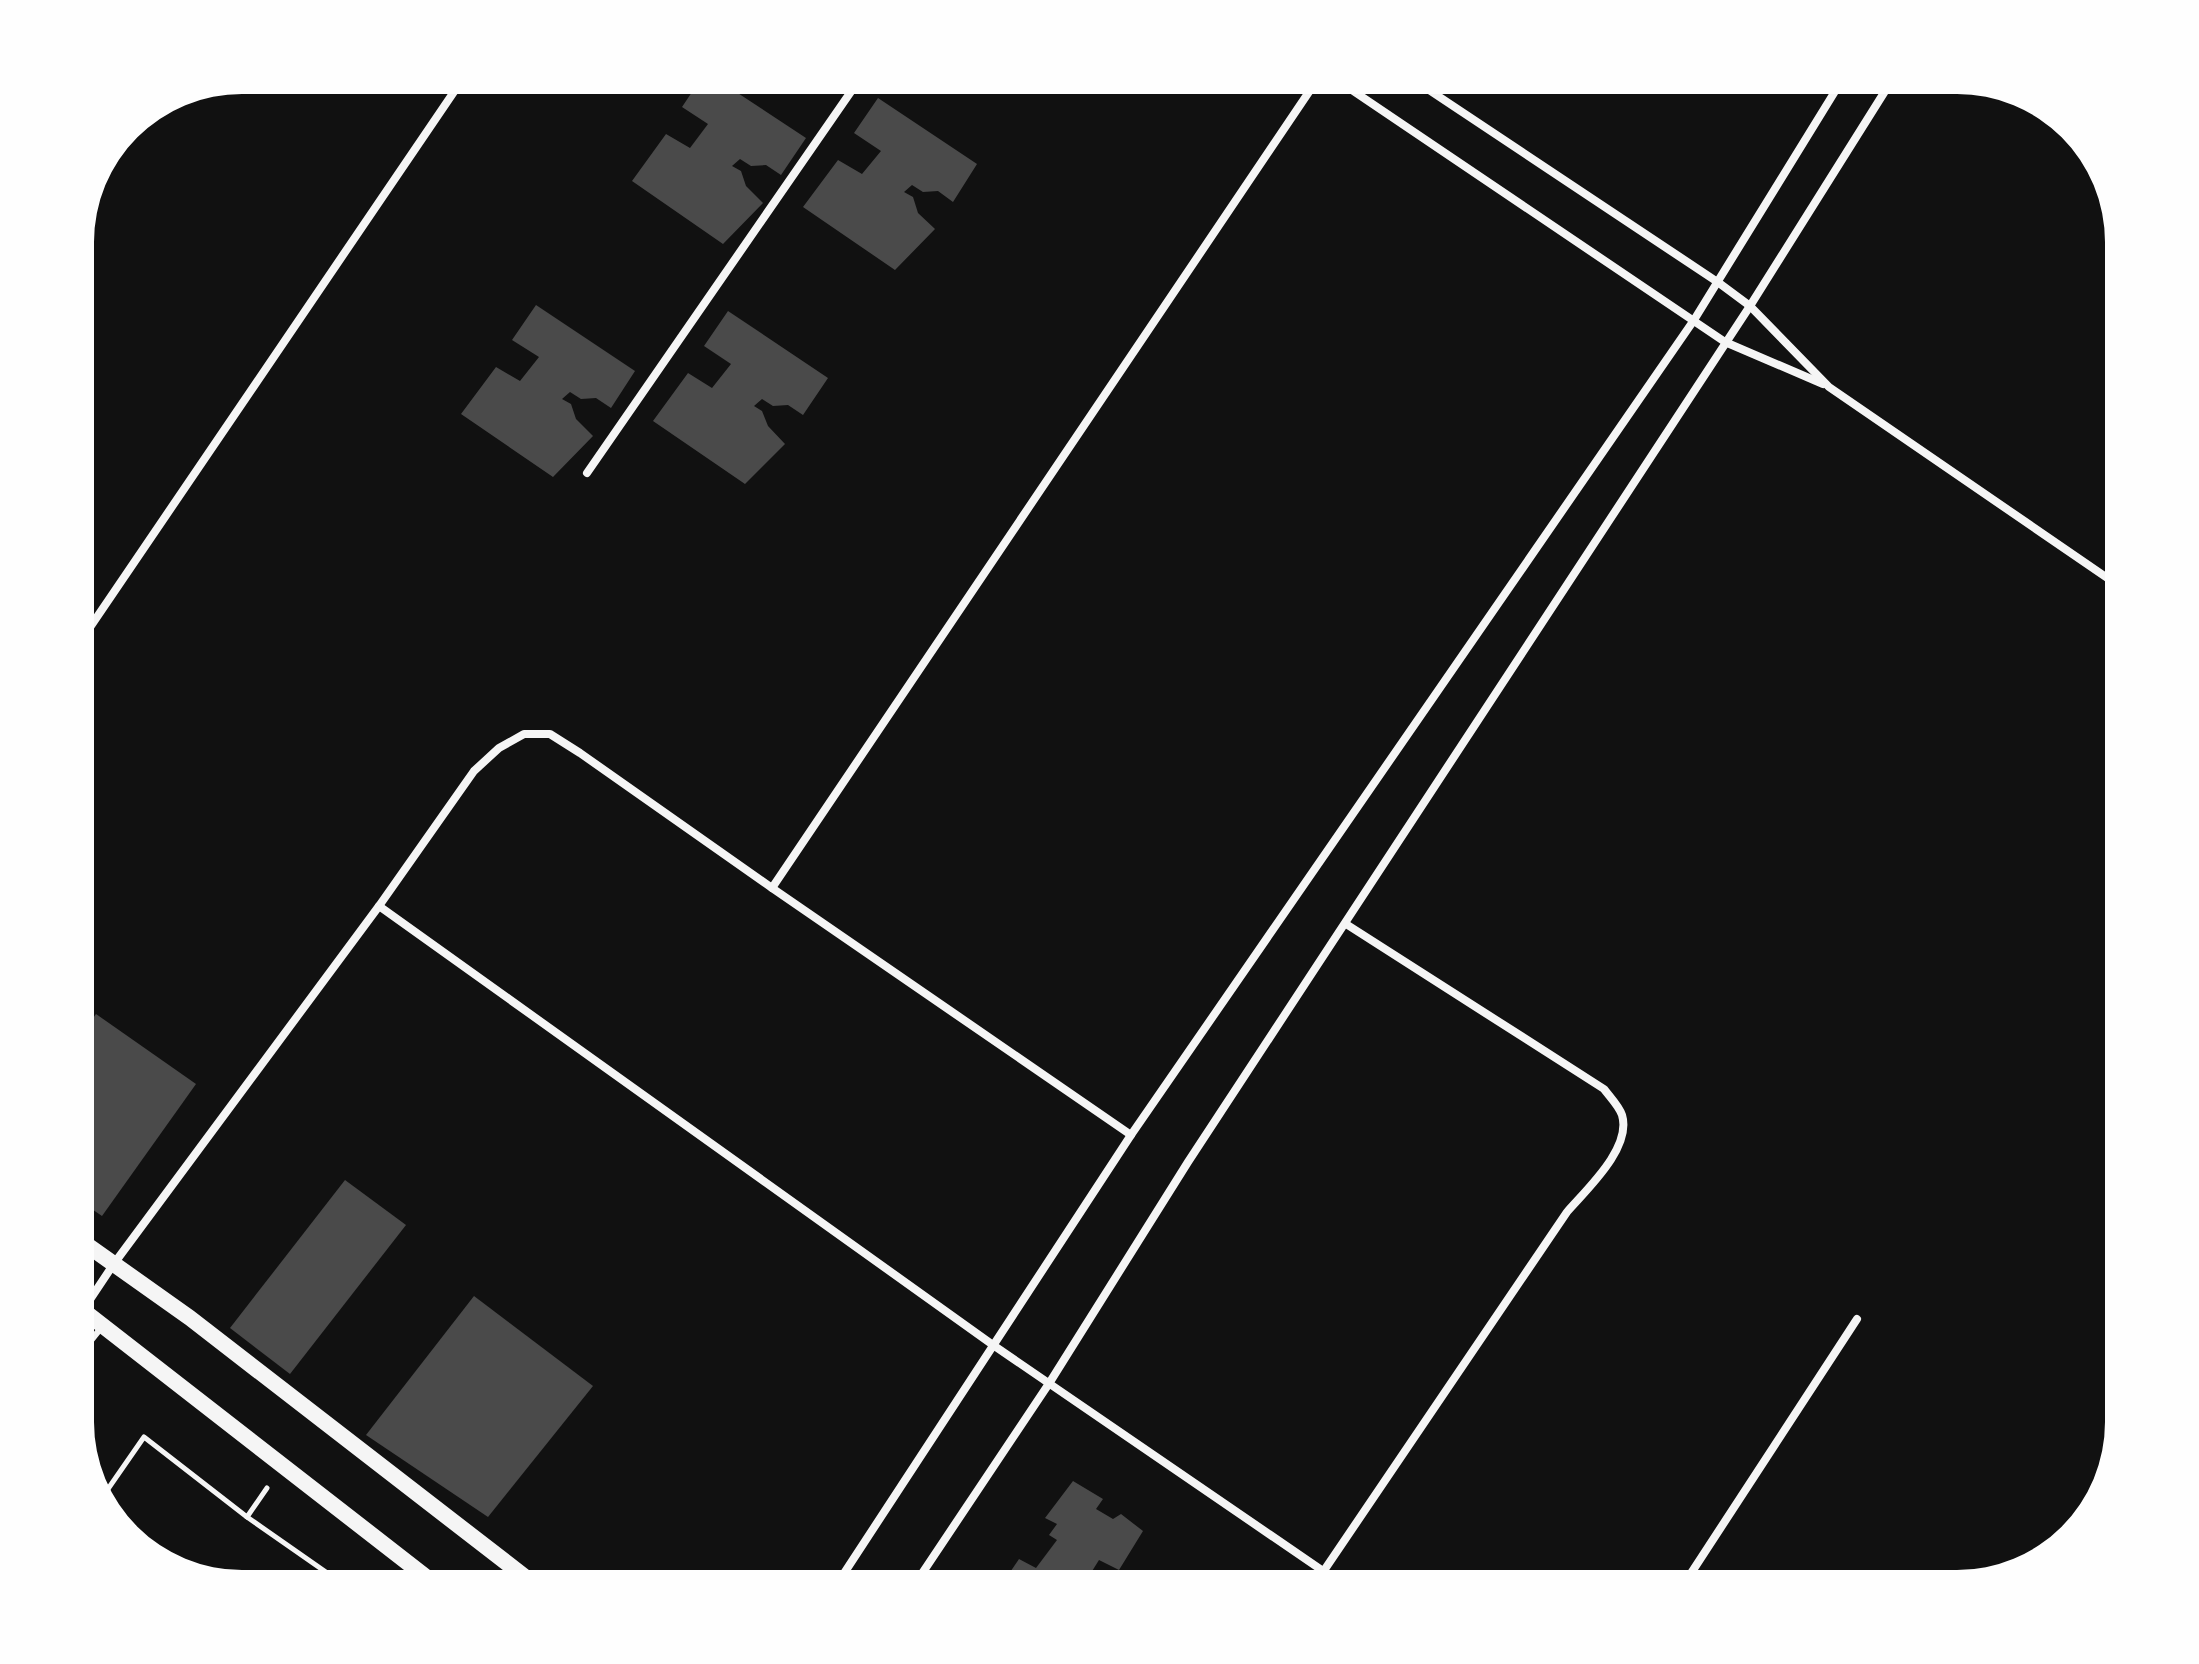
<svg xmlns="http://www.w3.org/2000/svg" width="2199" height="1664" viewBox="0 0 2199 1664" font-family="Literata,serif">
<rect width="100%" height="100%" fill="#111"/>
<g fill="#4a4a4a">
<path d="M700,80H718L806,138L781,175L766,165L751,166L740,159L732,166L741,171L746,186L763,203L723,244L632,181L666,134L690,148L708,124L682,107Z"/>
<path d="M878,98L977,164L953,202L938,191L923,192L912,185L904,192L913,197L918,213L935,229L895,270L803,207L838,160L862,174L881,151L854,133Z"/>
<path d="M536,305L635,371L611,408L596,398L581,399L570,392L562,399L571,404L576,419L593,436L553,477L461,414L496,367L520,381L539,357L512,340Z"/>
<path d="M728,311L828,378L803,415L788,405L773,406L762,399L754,406L762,411L768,426L785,444L745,484L653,421L688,373L712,388L731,364L704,346Z"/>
<path d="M96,1014L196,1084L102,1216L80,1201V1036Z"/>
<path d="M345,1180L406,1225L290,1374L230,1328Z"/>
<path d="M474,1296L593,1386L488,1517L366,1435Z"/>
<path d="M1073,1481L1103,1499L1096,1509L1113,1519L1121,1514L1143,1531L1119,1570L1099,1560L1084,1584H1002L1019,1559L1036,1568L1057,1540L1049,1535L1057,1524L1045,1518Z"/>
</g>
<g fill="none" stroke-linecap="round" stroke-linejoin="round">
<g stroke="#f5f5f5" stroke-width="5">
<path d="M101,1499L144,1437L247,1517L343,1584"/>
<path d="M247,1517L267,1488"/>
</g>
<g stroke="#f5f5f5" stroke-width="6">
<path d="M80,1354L101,1328"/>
<path d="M1156,1583L1157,1584"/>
</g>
<g stroke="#f5f5f5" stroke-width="8">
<path d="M1337,80L1725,342L1823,384"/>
<path d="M1414,80L1719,283L1750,306L1829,387L2119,586"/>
<path d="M587,473L859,80"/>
<path d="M80,642L462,80"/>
<path d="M772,888L1317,80"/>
<path d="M379,906L993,1345L1342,1584"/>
<path d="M83,1310L113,1265L379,906L474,771L499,748L524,734H550L580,753L772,888L1131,1135"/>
<path d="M1323,1572L1567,1212C1587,1189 1632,1148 1622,1115C1619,1106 1610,1097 1604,1089L1346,924"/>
<path d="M837,1584L1131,1135L1694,320L1842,80"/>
<path d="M915,1584L1050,1382L1188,1162L1750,306L1892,80"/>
<path d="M1684,1584L1857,1319"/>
</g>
<g stroke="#f5f5f5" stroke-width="16">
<path d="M80,1240L190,1318L534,1584"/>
<path d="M80,1308L435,1584"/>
</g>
</g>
<path d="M0 0H2199V1664H0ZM242 94H1957A148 148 0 0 1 2105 242V1422A148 148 0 0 1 1957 1570H242A148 148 0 0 1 94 1422V242A148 148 0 0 1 242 94Z" fill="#fefefe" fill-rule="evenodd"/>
</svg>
